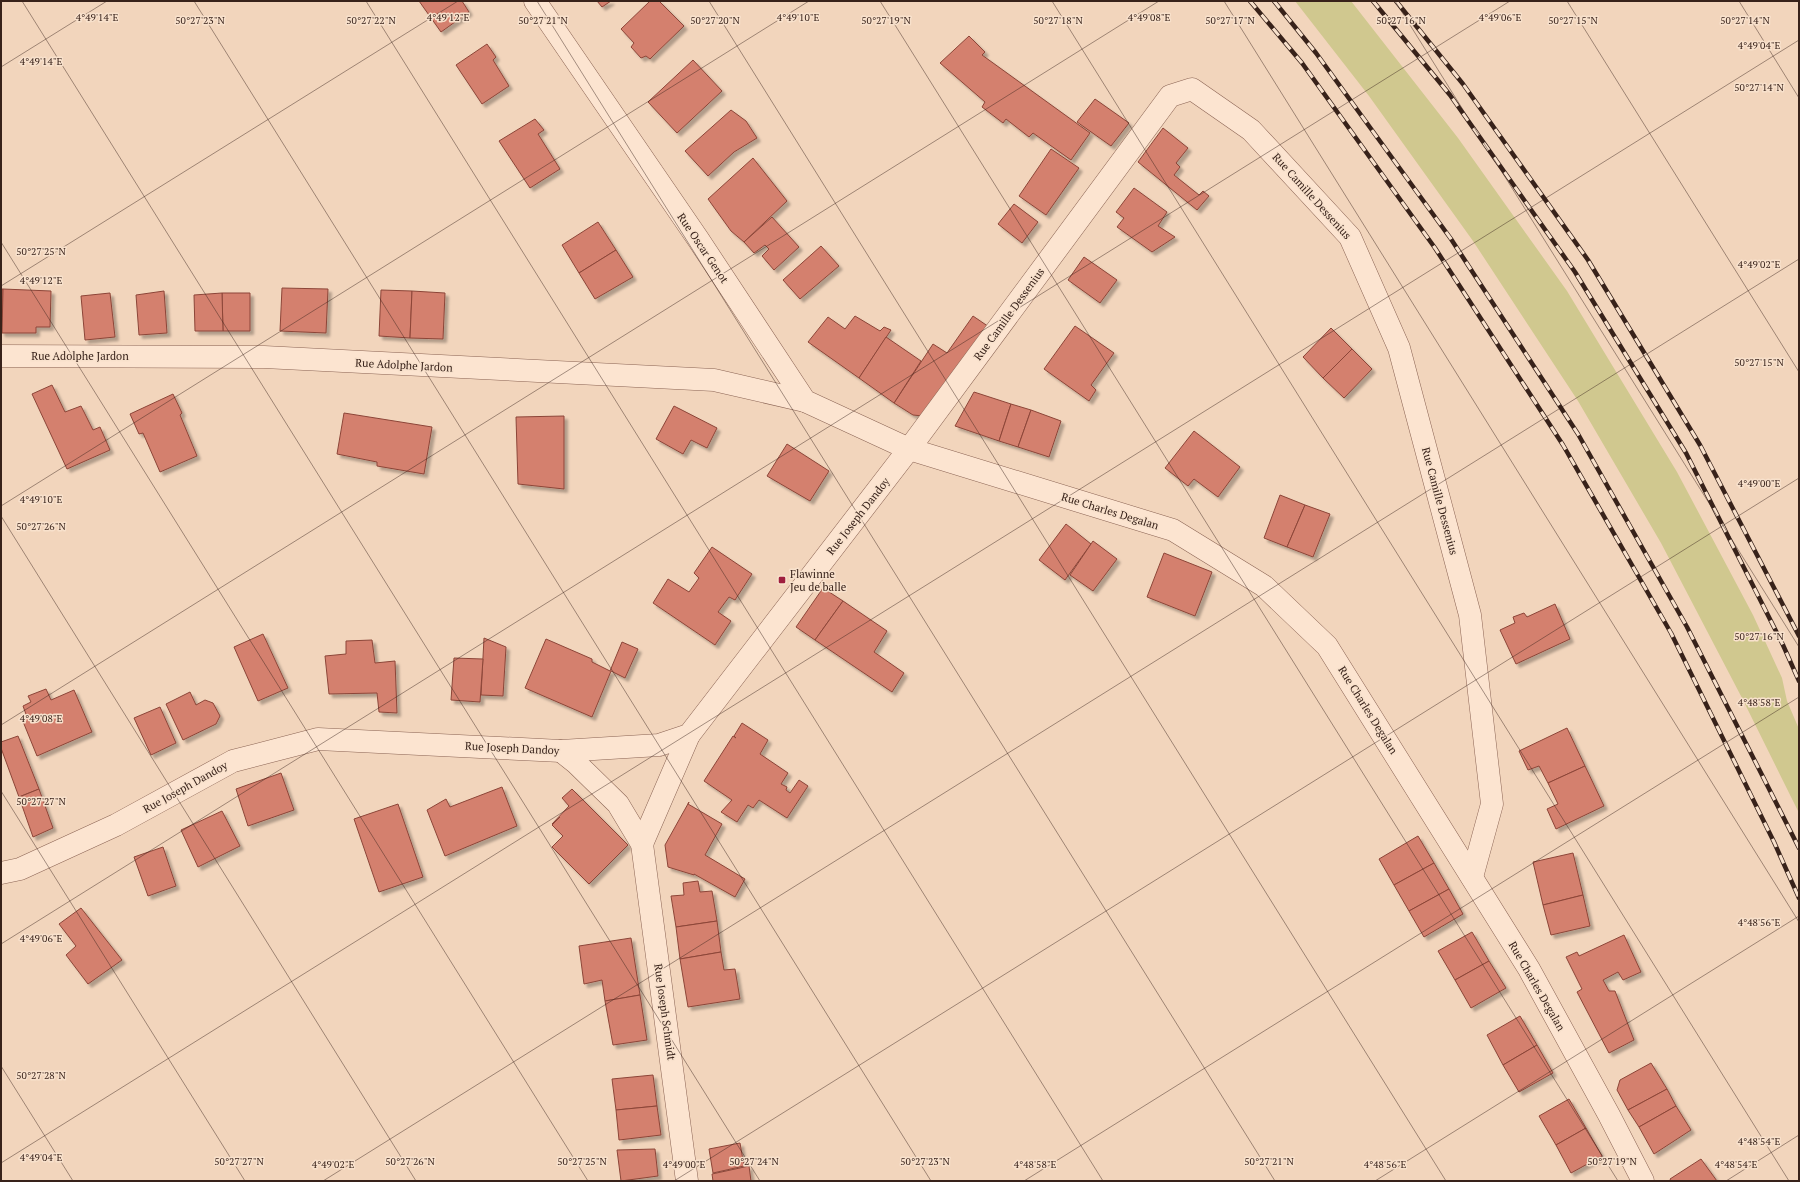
<svg xmlns="http://www.w3.org/2000/svg" width="1800" height="1182" viewBox="0 0 1800 1182" font-family="'PT Serif',serif">
<defs>
<filter id="shadow"><feDropShadow dx="3.5" dy="3.5" stdDeviation="1" flood-color="#0004"/></filter>
</defs>
<rect width="100%" height="100%" fill="#f2d5bc"/>
<path fill="#d0c88f" d="M1295,1H1351L1458,138L1567,291L1677,472L1753,615L1782,678L1787,701L1799,729V813L1742,698L1661,543L1578,401L1473,241L1369,96Z"/>
<g fill="#d4806e" stroke="#8c4538" filter="url(#shadow)">
<path d="M419,1H462L469,12L441,32Z"/>
<path d="M597,1H611L602,7Z"/>
<path d="M650,1H659L684,26L650,59L646,56L641,58L631,47L634,43L621,29Z"/>
<path d="M969,36L985,52L982,55L1090,133L1071,160L1033,133L1029,137L1006,119L1003,123L982,107L985,102L940,63Z"/>
<path d="M487,44L496,57L493,60L509,86L482,104L456,65Z"/>
<path d="M693,60L722,91L677,133L648,102Z"/>
<path d="M1095,99L1129,123L1111,146L1077,122Z"/>
<path d="M731,110L746,121L757,138L734,152L708,176L685,151Z"/>
<path d="M535,119L544,130L538,134L560,169L530,188L499,141Z"/>
<path d="M1163,128L1188,148L1176,163L1180,167L1174,175L1199,195L1203,191L1209,196L1197,210L1138,162Z"/>
<path d="M1051,149L1079,168L1046,215L1019,196Z"/>
<path d="M753,158L787,201L744,242L731,231L708,199Z"/>
<path d="M1134,188L1167,212L1158,226L1175,237L1152,252L1117,227L1124,218L1116,212Z"/>
<path d="M1014,204L1038,222L1022,243L998,224Z"/>
<path d="M772,217L799,247L774,270L762,256L769,249L765,245L754,253L744,242Z"/>
<path d="M598,222L616,250L579,273L562,245Z"/>
<path d="M821,246L839,266L800,299L783,280Z"/>
<path d="M616,250L633,277L595,299L579,273Z"/>
<path d="M1084,257L1117,280L1100,303L1068,280Z"/>
<path d="M282,288L328,289L326,333L280,331Z"/>
<path d="M1,289H3L2,333L1,332Z"/>
<path d="M3,289L51,291L50,327H36V333H2Z"/>
<path d="M381,290L412,291L410,338L379,336Z"/>
<path d="M164,291L167,333L139,335L136,295Z"/>
<path d="M412,291L445,293L443,339L410,338Z"/>
<path d="M110,293L115,337L85,340L81,296Z"/>
<path d="M222,293H250V331H223Z"/>
<path d="M222,293L223,331H195L194,295Z"/>
<path d="M855,316L880,331L884,327L891,330L859,378L808,342L828,317L845,329Z"/>
<path d="M973,316L992,329L923,416L913,415L894,403L933,344L947,353Z"/>
<path d="M1075,326L1114,353L1091,385L1096,390L1089,401L1044,369Z"/>
<path d="M1331,328L1352,349L1323,378L1303,357Z"/>
<path d="M886,337L921,361L894,403L859,378Z"/>
<path d="M1352,349L1372,369L1344,398L1323,378Z"/>
<path d="M52,385L65,412L81,406L93,430L100,427L110,450L67,469L32,394Z"/>
<path d="M974,392L1011,404L999,441L955,426Z"/>
<path d="M173,394L182,413L180,415L197,456L160,472L143,433L139,434L130,414Z"/>
<path d="M1011,404L1031,410L1018,447L999,441Z"/>
<path d="M674,406L717,428L707,448L691,440L683,454L656,439Z"/>
<path d="M1031,410L1061,421L1049,457L1018,447Z"/>
<path d="M344,413L432,427L424,474L377,466V462L337,454Z"/>
<path d="M564,416V489L518,484L516,417Z"/>
<path d="M1194,431L1240,467L1218,497L1194,479L1188,486L1165,468Z"/>
<path d="M787,444L829,471L810,501L767,476Z"/>
<path d="M1280,495L1305,505L1287,547L1264,538Z"/>
<path d="M1305,505L1330,514L1313,557L1287,547Z"/>
<path d="M1066,524L1091,544L1065,580L1039,560Z"/>
<path d="M1093,541L1117,559L1093,591L1070,575Z"/>
<path d="M712,547L752,574L735,600L729,597L718,612L731,621L715,645L653,603L668,579L689,592L699,578L694,573Z"/>
<path d="M1164,553L1212,572L1195,616L1147,597Z"/>
<path d="M823,588L843,601L815,640L796,627Z"/>
<path d="M843,601L887,631L874,652L904,673L892,692L815,640Z"/>
<path d="M1555,604L1570,639L1516,664L1500,630L1515,623L1513,617L1524,613L1527,617Z"/>
<path d="M263,634L288,688L258,701L234,647Z"/>
<path d="M484,638L506,647L503,696L481,695Z"/>
<path d="M546,639L592,659V662L610,671L622,642L638,649L625,678L611,671L592,717L525,688Z"/>
<path d="M372,640L375,663L395,661L397,713L379,712L377,693L329,694L325,656L346,654V641Z"/>
<path d="M454,658L483,659L480,702L451,700Z"/>
<path d="M46,689L51,700L74,690L92,732L37,756L22,719L27,717L23,706L31,702L28,696Z"/>
<path d="M190,692L196,705L205,700L213,703L220,716L216,724L183,740L166,704Z"/>
<path d="M160,707L176,743L151,755L134,718Z"/>
<path d="M742,723L768,740L760,754L788,773L781,784L787,787L786,790L790,793L799,780L808,786L787,818L759,800L753,808L748,805L737,822L721,812L732,800L704,781L733,736L736,738L734,736Z"/>
<path d="M1567,728L1585,766L1548,783L1539,766L1528,770L1519,751Z"/>
<path d="M18,736L39,789L19,797L1,748V742Z"/>
<path d="M1585,766L1604,806L1556,829L1547,809L1558,804L1548,783Z"/>
<path d="M281,773L294,810L248,826L236,789Z"/>
<path d="M502,787L517,826L445,856L427,810L446,799L450,807Z"/>
<path d="M39,789L53,828L33,837L19,797Z"/>
<path d="M572,789L628,845L589,884L552,847L563,836L552,825L560,817L552,824L569,806L562,798Z"/>
<path d="M689,802L688,804L722,824L705,855L745,879L735,897L694,874V875L668,867L665,845Z"/>
<path d="M398,804L423,877L379,892L354,819Z"/>
<path d="M222,811L240,846L198,867L181,830Z"/>
<path d="M1418,836L1434,863L1394,885L1379,859Z"/>
<path d="M163,847L176,886L148,896L134,857Z"/>
<path d="M1573,853L1583,895L1543,905L1533,862Z"/>
<path d="M1434,863L1449,889L1409,911L1394,885Z"/>
<path d="M698,881L700,892L712,891L717,921L676,927L671,896L684,895L683,883Z"/>
<path d="M1449,889L1463,914L1424,937L1409,911Z"/>
<path d="M1583,895L1590,926L1551,935L1543,905Z"/>
<path d="M81,908L122,960L88,984L66,955L76,946L59,924Z"/>
<path d="M717,921L721,952L680,959L676,927Z"/>
<path d="M1472,932L1489,961L1455,980L1438,951Z"/>
<path d="M1624,935L1641,972L1623,980L1618,972L1603,980L1609,991H1615L1634,1040L1609,1053L1577,992L1582,989L1566,957L1577,952L1579,956Z"/>
<path d="M631,938L640,995L605,1001L602,980L584,984L579,946Z"/>
<path d="M721,952L724,970L735,969L740,999L688,1007L680,959Z"/>
<path d="M1489,961L1506,988L1471,1008L1455,980Z"/>
<path d="M640,995L647,1040L613,1045L605,1001Z"/>
<path d="M1520,1016L1537,1045L1503,1065L1487,1035Z"/>
<path d="M1537,1045L1553,1073L1519,1092L1503,1065Z"/>
<path d="M1651,1063L1667,1089L1628,1110L1617,1090L1620,1080Z"/>
<path d="M653,1075L657,1106L616,1110L612,1079Z"/>
<path d="M1667,1089L1676,1106L1639,1127L1628,1110Z"/>
<path d="M1569,1099L1586,1128L1556,1145L1539,1116Z"/>
<path d="M657,1106L661,1135L619,1140L616,1110Z"/>
<path d="M1676,1106L1691,1130L1654,1154L1639,1127Z"/>
<path d="M1586,1128L1602,1156L1571,1173L1556,1145Z"/>
<path d="M740,1143L744,1166L713,1173L709,1149Z"/>
<path d="M655,1149L658,1176L621,1181L617,1150Z"/>
<path d="M1701,1159L1717,1181H1671L1670,1179Z"/>
<path d="M749,1166L751,1181H713L712,1174Z"/>
</g>
<g fill="none" stroke-linecap="round" stroke-linejoin="round">
<g stroke="#8b6454" stroke-width="23">
<g id="minor">
<path d="M1,356L264,357L714,380L805,401"/>
<path d="M561,751L576,763L618,804L642,844L687,1181"/>
<path d="M642,844L689,735"/>
<path d="M1,873L20,869L116,825L233,761L318,739L561,751L659,745L689,735L909,449L1170,96L1192,89L1251,130L1350,237L1399,348L1470,615L1492,804L1472,877"/>
</g>
</g>
<g stroke="#8b6454" stroke-width="23">
<path id="tertiary" d="M535,1L698,239L805,401L909,449L1173,530L1264,586L1327,646L1529,969L1609,1115L1643,1181"/>
</g>
<use href="#minor" stroke="#fce4d0" stroke-width="22"/>
<use href="#tertiary" stroke="#fce4d0" stroke-width="22"/>
<g stroke="#38221a" stroke-width="4.5">
<g id="rail">
<path d="M1250,1L1302,63L1435,248L1563,445L1671,633L1774,842L1799,898"/>
<path d="M1274,1L1316,53L1451,239L1578,434L1687,627L1799,848"/>
<path d="M1373,1L1450,95L1575,272L1686,453L1783,645L1799,681"/>
<path d="M1396,1L1463,84L1588,260L1700,445L1799,636"/>
</g>
</g>
<use href="#rail" stroke="#f8e1cc" stroke-width="3" stroke-dasharray="9" stroke-linecap="butt"/>
</g>
<path fill="none" stroke="#38221a" stroke-width="1" stroke-opacity="0.45" d="M22,1L760,1181M194,1L931,1181M366,1L1103,1181M537,1L1275,1181M709,1L1446,1181M880,1L1618,1181M1052,1L1789,1181M1224,1L1799,922M1395,1L1799,647M1567,1L1799,372M1739,1L1799,98M1,67L107,1M1,242L588,1181M1,286L458,1M1,506L809,1M1,516L416,1181M1,725L1159,1M1,791L245,1181M1,944L1510,1M1,1066L73,1181M1,1163L1799,40M323,1181L1799,259M674,1181L1799,478M1024,1181L1799,697M1375,1181L1799,916M1726,1181L1799,1135"/>
<rect fill="#9f1e3e" stroke="#f8e1cc" stroke-width="1.5" x="778" y="576" width="8" height="8" rx="2"/>
<g text-anchor="middle" dominant-baseline="central" stroke-width="3" stroke-linejoin="round" paint-order="stroke">
<g font-size="11" fill="#38221a" stroke="#f8e1cc">
<text transform="translate(1312 196) rotate(48)">Rue Camille Dessenius</text>
<text transform="translate(703 248) rotate(56)">Rue Oscar Genot</text>
<text transform="translate(1009 314) rotate(-54)">Rue Camille Dessenius</text>
<text x="80" y="356">Rue Adolphe Jardon</text>
<text transform="translate(404 365) rotate(3)">Rue Adolphe Jardon</text>
<text transform="translate(1440 501) rotate(75)">Rue Camille Dessenius</text>
<text transform="translate(1110 511) rotate(17)">Rue Charles Degalan</text>
<text transform="translate(858 516) rotate(-52)">Rue Joseph Dandoy</text>
<text transform="translate(1368 710) rotate(58)">Rue Charles Degalan</text>
<text transform="translate(512 748) rotate(3)">Rue Joseph Dandoy</text>
<text transform="translate(185 787) rotate(-29)">Rue Joseph Dandoy</text>
<text transform="translate(1537 986) rotate(60)">Rue Charles Degalan</text>
<text transform="translate(665 1012) rotate(82)">Rue Joseph Schmidt</text>
</g>
<g font-size="11" fill="#38221a" stroke="#f8e1cc" text-anchor="start">
<text x="790" y="574">Flawinne<tspan x="790" dy="13">Jeu de balle</tspan></text>
</g>
</g>
<g font-size="10" text-anchor="middle" fill="#38221a" stroke="#f8e1cc" stroke-width="3" stroke-linejoin="round" paint-order="stroke">
<text x="798" y="21">4°49'10"E</text>
<text x="97" y="21">4°49'14"E</text>
<text x="448" y="21">4°49'12"E</text>
<text x="1149" y="21">4°49'08"E</text>
<text x="1500" y="21">4°49'06"E</text>
<text x="371" y="24">50°27'22"N</text>
<text x="715" y="24">50°27'20"N</text>
<text x="1230" y="24">50°27'17"N</text>
<text x="200" y="24">50°27'23"N</text>
<text x="543" y="24">50°27'21"N</text>
<text x="886" y="24">50°27'19"N</text>
<text x="1058" y="24">50°27'18"N</text>
<text x="1401" y="24">50°27'16"N</text>
<text x="1573" y="24">50°27'15"N</text>
<text x="1745" y="24">50°27'14"N</text>
<text x="1759" y="49">4°49'04"E</text>
<text x="41" y="65">4°49'14"E</text>
<text x="1759" y="91">50°27'14"N</text>
<text x="41" y="255">50°27'25"N</text>
<text x="1759" y="268">4°49'02"E</text>
<text x="41" y="284">4°49'12"E</text>
<text x="1759" y="366">50°27'15"N</text>
<text x="1759" y="487">4°49'00"E</text>
<text x="41" y="503">4°49'10"E</text>
<text x="41" y="530">50°27'26"N</text>
<text x="1759" y="640">50°27'16"N</text>
<text x="1759" y="706">4°48'58"E</text>
<text x="41" y="722">4°49'08"E</text>
<text x="41" y="805">50°27'27"N</text>
<text x="1759" y="926">4°48'56"E</text>
<text x="41" y="942">4°49'06"E</text>
<text x="41" y="1079">50°27'28"N</text>
<text x="1759" y="1145">4°48'54"E</text>
<text x="41" y="1161">4°49'04"E</text>
<text x="239" y="1165">50°27'27"N</text>
<text x="410" y="1165">50°27'26"N</text>
<text x="582" y="1165">50°27'25"N</text>
<text x="754" y="1165">50°27'24"N</text>
<text x="925" y="1165">50°27'23"N</text>
<text x="1269" y="1165">50°27'21"N</text>
<text x="1612" y="1165">50°27'19"N</text>
<text x="333" y="1168">4°49'02"E</text>
<text x="684" y="1168">4°49'00"E</text>
<text x="1035" y="1168">4°48'58"E</text>
<text x="1385" y="1168">4°48'56"E</text>
<text x="1736" y="1168">4°48'54"E</text>
</g>
<rect width="1800" height="1182" fill="none" stroke="#38221a" stroke-width="4"/>
</svg>
